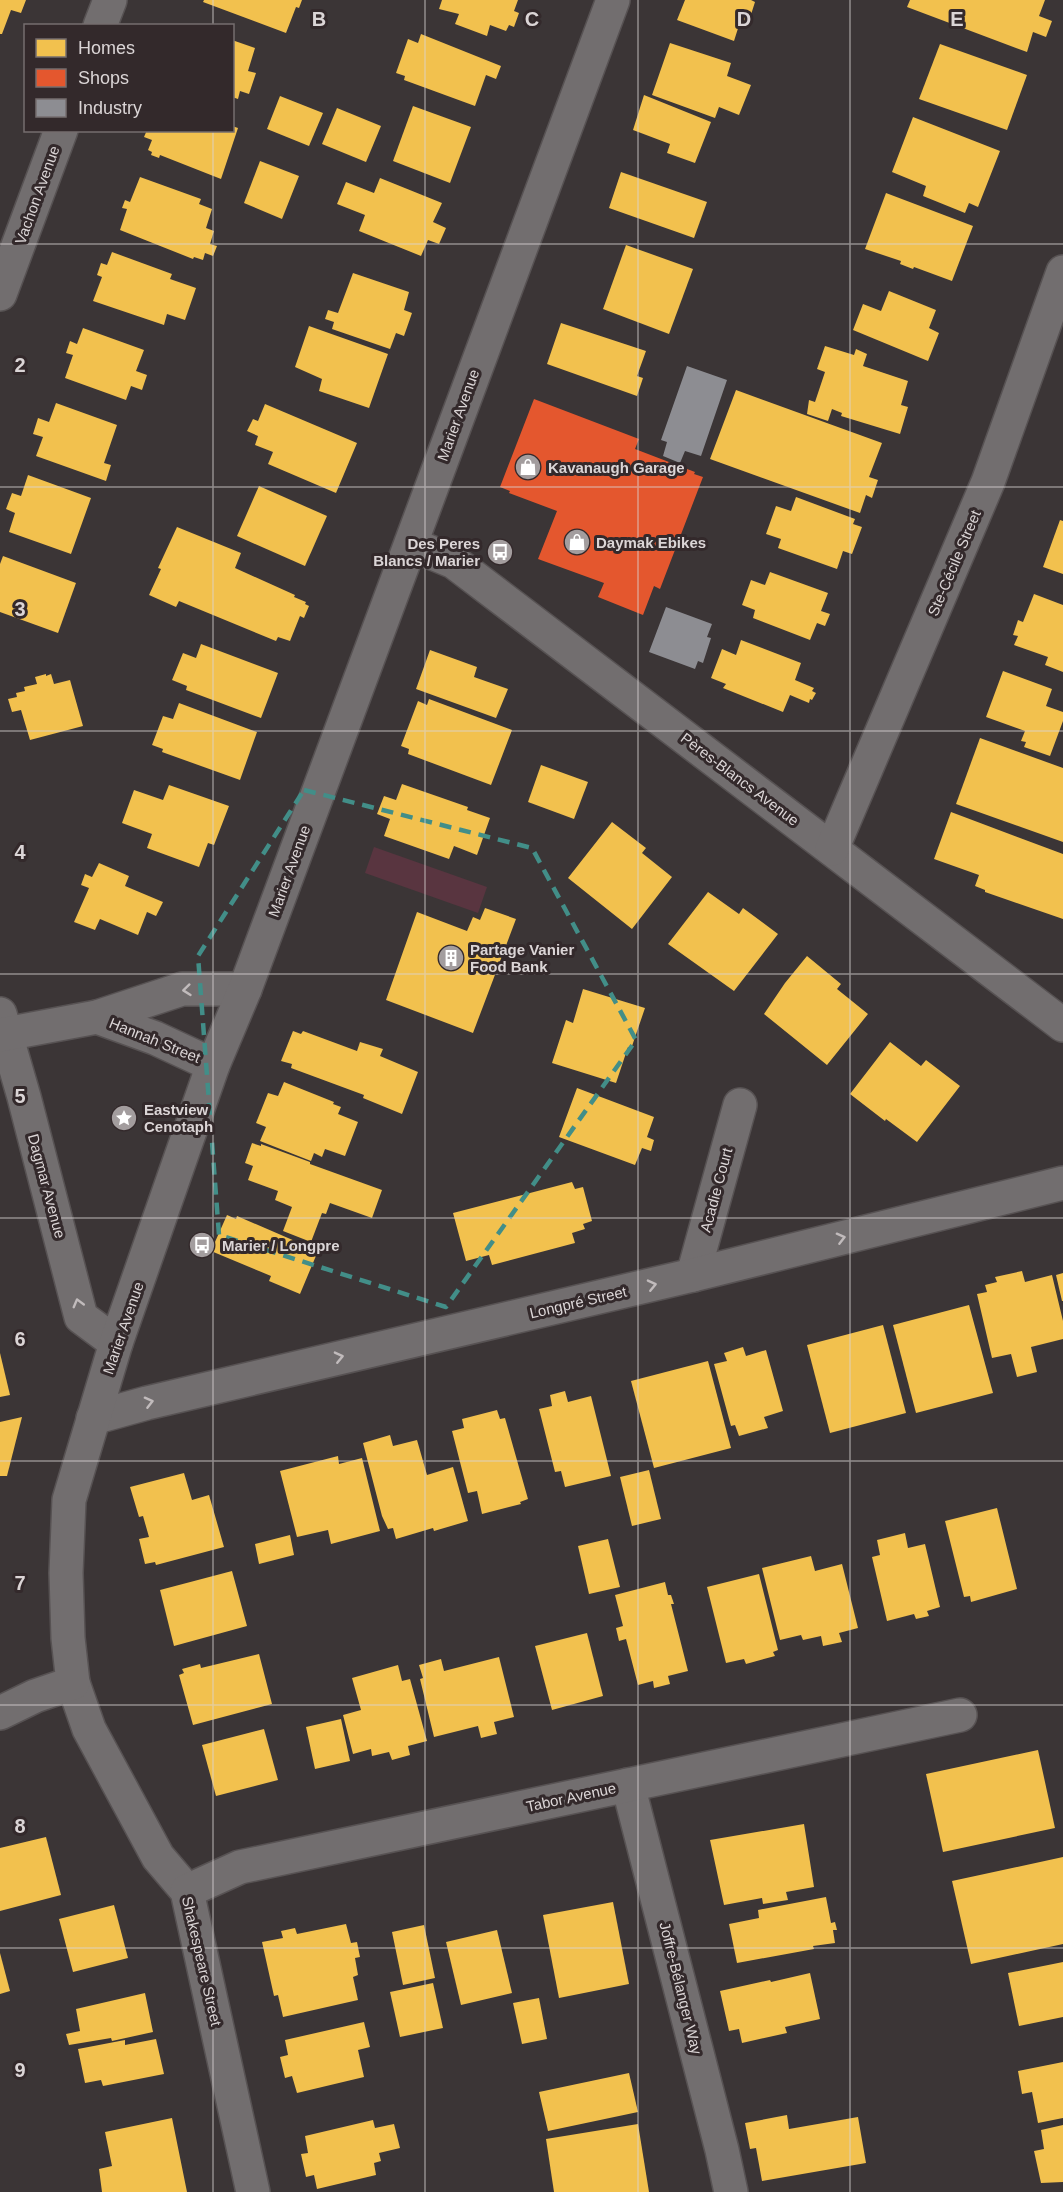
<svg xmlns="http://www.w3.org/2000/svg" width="1063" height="2192" viewBox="0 0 1063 2192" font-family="Arial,sans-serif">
<rect width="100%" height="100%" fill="#3b3536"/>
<path fill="#593540" d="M374,847L487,887L478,913L365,873Z"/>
<g fill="#f2c14e">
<path d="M0,0H26L21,13L11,10L2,34H0Z"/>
<path d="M204,0H302L299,8L296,7L286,33L203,2Z"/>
<path d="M442,0H518L514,11L519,13L514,27L509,25L506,31L490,25L487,36L455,24L459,14L439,9Z"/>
<path d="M685,0H751L755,2L748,24L740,22L734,41L677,20Z"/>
<path d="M910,0H1045L1039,16L1052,21L1046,37L1033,32L1027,52L907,7Z"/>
<path d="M421,34L501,66L496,79L486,75L475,106L404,80L405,76L396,73L408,39L418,43Z"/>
<path d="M232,40L255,48L248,71L256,73L249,94L240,91L238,99L232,97Z"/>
<path d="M670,43L731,63L727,76L751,85L739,115L719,107L715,118L652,95Z"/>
<path d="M940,44L1027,75L1007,130L919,99Z"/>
<path d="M644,95L711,122L695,163L667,153L670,144L633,130Z"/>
<path d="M280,96L323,113L309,146L267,129Z"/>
<path d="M413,106L471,127L450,183L393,161Z"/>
<path d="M337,108L381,126L366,162L322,144Z"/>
<path d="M913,117L1000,151L978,207L969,203L965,213L923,196L926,186L892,172Z"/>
<path d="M232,126L238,128L221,179L160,155L159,158L151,155L152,152L148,150L152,140L144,137L147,130H232Z"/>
<path d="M260,161L299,176L282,219L244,203Z"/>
<path d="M621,172L707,202L694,238L609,208Z"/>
<path d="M140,177L201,199L199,204L212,209L206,228L214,231L210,244L217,246L213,256L205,253L203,260L194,257L193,259L120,230L127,209L122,208L125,200L130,202Z"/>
<path d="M380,178L442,203L433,222L446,228L439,244L428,240L421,256L359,231L365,215L337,204L346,182L374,193Z"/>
<path d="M886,193L973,226L952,281L914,267L913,269L900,264L901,261L865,249Z"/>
<path d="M626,245L693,269L669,334L603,309Z"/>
<path d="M112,252L172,274L170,279L196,288L185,320L167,314L164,325L93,301L102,277L97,275L101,263L107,265Z"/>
<path d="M353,273L409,292L404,310L412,313L404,336L396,333L390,349L332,329L334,322L325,319L328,310L338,313Z"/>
<path d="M889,291L936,310L929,328L939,333L928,361L853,330L863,304L881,311Z"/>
<path d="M561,323L646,351L637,376L643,378L637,396L547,364Z"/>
<path d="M309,326L388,354L369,408L319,391L322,379L295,367Z"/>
<path d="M83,328L144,350L136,371L147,375L142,390L131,386L126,400L65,378L73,355L66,353L70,341L77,344Z"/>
<path d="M825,346L854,355L856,349L867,354L863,366L908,381L901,405L908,407L900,434L841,416L842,413L832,409L828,421L807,414L809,400L815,402L825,372L817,369Z"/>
<path d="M736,390L882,443L869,477L878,480L872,498L866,495L860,513L710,459Z"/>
<path d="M56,403L117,425L104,463L111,465L106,481L36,456L43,437L33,434L38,418L49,422Z"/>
<path d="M265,404L357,443L336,493L268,464L273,452L255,445L258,436L247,431L253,419L258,421Z"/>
<path d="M28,475L91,498L71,554L9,532L15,513L6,509L12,493L21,496Z"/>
<path d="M259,486L327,516L305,566L237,536Z"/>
<path d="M796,497L855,519L853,524L862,527L852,554L843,551L837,569L778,548L781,539L766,534L776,506L791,511Z"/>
<path d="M1060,520L1063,521V574L1043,567Z"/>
<path d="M177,527L241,553L235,568L295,595L294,597L306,602L305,604L309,606L304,618L300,616L290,641L278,637L276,641L179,601L176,607L149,595L161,569L158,568Z"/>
<path d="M3,556L76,583L58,633L0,612V564Z"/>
<path d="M770,572L828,593L821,611L830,614L825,626L817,623L810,640L753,618L755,610L742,605L751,580L765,585Z"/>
<path d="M1034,594L1063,605V672L1045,665L1048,657L1014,645L1018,636L1013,635L1018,620L1023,622Z"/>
<path d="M741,640L801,663L795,680L814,688L812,691L816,693L812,700L810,699L809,703L790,695L783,712L723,688L726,684L711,678L722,649L736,655Z"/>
<path d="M201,644L278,673L261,718L186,690L187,686L172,680L183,653L196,658Z"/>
<path d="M430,650L477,667L474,677L508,689L496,718L416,689Z"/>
<path d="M1003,671L1052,689L1046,706L1063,712V721L1050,756L1024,747L1026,742L1021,741L1025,731L986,717Z"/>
<path d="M46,674V676L51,674L54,684L70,680L83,726L30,740L21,710L12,712L8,699L17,697L16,693L25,691L24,687L37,684L35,677Z"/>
<path d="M429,699L512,730L491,785L408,754L409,749L401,746L418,701L427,705Z"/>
<path d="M179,703L257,732L240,780L162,752L163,749L152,745L163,716L173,719Z"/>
<path d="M980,738L1063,768V842L956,804Z"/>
<path d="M541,765L588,782L574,819L528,802Z"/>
<path d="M402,784L468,807L467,810L490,818L477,855L454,846L449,859L384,836L390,819L377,814L384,796L396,800Z"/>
<path d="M169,785L229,806L214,845L208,843L199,867L147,848L152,834L122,823L134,790L163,800Z"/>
<path d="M951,812L1063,854V919L985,892V890L975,886L979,875L934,859Z"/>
<path d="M612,822L646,848L642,853L672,877L632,929L568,878Z"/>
<path d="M99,863L129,876L125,886L163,902L156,916L147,912L138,935L100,919L95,930L74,922L89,888L81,885L85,874L92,877Z"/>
<path d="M708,892L739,914L743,908L778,934L734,991L668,944Z"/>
<path d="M485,908L516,919L473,1033L386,1000L417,912L467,931L473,917L480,920Z"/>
<path d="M807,956L841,984L837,989L868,1014L827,1065L764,1014L785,983Z"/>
<path d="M583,989L645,1008L631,1049L628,1047L616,1083L552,1063L566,1020L573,1023Z"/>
<path d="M293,1031L301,1034L303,1031L357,1051L360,1042L383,1049L380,1056L418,1072L402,1114L363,1098L364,1095L291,1068L292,1064L281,1061Z"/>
<path d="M890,1042L921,1066L926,1060L960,1086L917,1142L886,1119L885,1121L850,1094Z"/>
<path d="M284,1082L334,1102L333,1104L341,1107L338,1114L358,1122L345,1156L325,1149L322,1157L314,1153L311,1161L260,1141L266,1127L256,1123L268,1093L278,1096Z"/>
<path d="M577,1088L654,1117L647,1137L654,1140L651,1151L642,1148L635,1165L559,1137Z"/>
<path d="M252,1143L261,1146V1144L310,1162V1164L382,1190L372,1218L330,1203L326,1214L322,1213L311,1242L283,1231L292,1207L275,1200L278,1191L248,1180L253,1166L245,1163Z"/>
<path d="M572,1182L575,1189L583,1187L592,1221L583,1224L585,1229L572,1233L575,1243L492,1265L489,1255L466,1261L453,1213Z"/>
<path d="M227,1215L236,1219L237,1216L318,1251L300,1294L269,1281L271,1276L211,1251Z"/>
<path d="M1022,1271L1025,1282L1052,1275L1063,1321V1339L1031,1347L1037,1372L1017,1377L1011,1354L992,1358L977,1294L987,1292L985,1285L997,1282L995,1277Z"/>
<path d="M1063,1273V1301H1062L1056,1275Z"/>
<path d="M969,1305L993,1393L916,1413L893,1325Z"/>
<path d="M883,1325L906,1413L830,1433L807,1345Z"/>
<path d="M743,1347L746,1356L766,1350L783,1411L764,1417L768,1428L739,1436L735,1425L731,1426L714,1364L727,1361L724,1353Z"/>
<path d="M0,1353L10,1395L0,1397Z"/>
<path d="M708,1361L731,1448L654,1468L631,1381Z"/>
<path d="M565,1391L568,1402L591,1396L611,1476L565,1487L561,1471L555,1472L539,1409L552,1406L550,1395Z"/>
<path d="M497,1410L500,1419L505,1418L528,1499L520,1502L521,1504L482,1514L477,1491L468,1493L452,1431L464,1428L462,1419Z"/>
<path d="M22,1417L7,1476H0V1422Z"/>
<path d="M390,1435L393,1446L417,1440L427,1475L453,1467L468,1521L434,1531L433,1528L396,1539L393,1528L388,1529L382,1516L363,1443Z"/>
<path d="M338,1456L339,1464L362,1458L380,1531L331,1544L328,1530L297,1537L280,1471Z"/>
<path d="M649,1470L661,1519L632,1526L620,1477Z"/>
<path d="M184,1473L192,1500L209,1495L224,1547L156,1565L155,1562L145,1564L139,1539L149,1537L143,1516L139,1517L130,1487Z"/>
<path d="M997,1508L1017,1589L971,1602L970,1596L964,1597L945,1521Z"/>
<path d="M905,1533L908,1548L925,1544L940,1607L927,1611L929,1616L916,1619L914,1614L887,1621L872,1557L880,1555L877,1540Z"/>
<path d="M290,1535L294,1555L259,1564L255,1544Z"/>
<path d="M608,1539L620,1587L589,1594L578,1546Z"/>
<path d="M811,1556L815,1571L842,1564L858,1628L839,1633L842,1642L823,1646L821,1636L803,1640L801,1635L780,1640L762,1568Z"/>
<path d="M232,1571L247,1626L174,1646L160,1590Z"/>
<path d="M759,1574L778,1650L773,1652L775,1656L746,1664L744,1659L726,1663L707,1587Z"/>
<path d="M665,1582L668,1595H671L674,1604H671L688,1671L668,1676L670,1684L654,1688L653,1681L638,1685L626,1639L619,1641L616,1628L623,1626L615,1595Z"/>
<path d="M587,1633L603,1696L552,1710L535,1646Z"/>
<path d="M259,1654L272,1704L193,1725L179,1675L184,1673L182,1669L200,1664L201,1668Z"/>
<path d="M499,1657L514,1717L494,1722L497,1734L481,1738L478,1726L434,1737L420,1679L423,1678L419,1665L441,1659L444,1671Z"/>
<path d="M398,1665L402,1681L410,1679L427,1741L408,1746L410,1755L392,1760L389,1752L372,1756L371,1749L353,1754L343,1715L361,1710L352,1678Z"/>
<path d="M341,1719L350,1761L315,1769L306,1727Z"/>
<path d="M264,1729L278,1780L216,1796L202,1745Z"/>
<path d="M1038,1750L1055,1828L943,1852L926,1774Z"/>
<path d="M804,1824L814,1887L786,1892L788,1900L763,1904L762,1898L724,1905L710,1840Z"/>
<path d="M46,1837L61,1895L0,1911V1848Z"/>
<path d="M1063,1857V1944L971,1964L952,1881Z"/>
<path d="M826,1897L831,1923L835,1922L837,1930H833L835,1943L813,1946L814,1949L737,1963L729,1924L759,1918L758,1910Z"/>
<path d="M613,1902L629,1984L559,1998L543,1915Z"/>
<path d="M114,1905L128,1958L73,1972L59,1919Z"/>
<path d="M346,1924L351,1943L357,1942L360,1957L355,1958L358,1975L353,1977L358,2000L283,2017L278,1995L274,1996L262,1942L283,1938L281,1931L295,1928L297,1934Z"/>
<path d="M424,1925L435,1978L403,1985L392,1932Z"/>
<path d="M497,1930L512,1993L461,2005L446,1942Z"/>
<path d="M0,1953L10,1991L0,1994Z"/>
<path d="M1063,1962V2017L1019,2026L1008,1973Z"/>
<path d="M810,1973L820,2019L785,2027L787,2033L742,2043L739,2029L729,2031L720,1991L770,1980L771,1982Z"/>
<path d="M433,1983L443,2028L400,2037L390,1992Z"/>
<path d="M145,1993L153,2032L112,2041L111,2038L69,2045L66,2034L80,2031L76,2009Z"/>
<path d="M539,1998L547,2039L522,2044L513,2003Z"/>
<path d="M364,2022L370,2047L358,2050L364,2077L297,2093L292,2076L285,2078L280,2057L288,2055L285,2040Z"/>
<path d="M156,2039L164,2074L103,2086L101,2080L85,2083L78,2049L125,2040V2045Z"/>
<path d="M1063,2062V2118L1038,2123L1032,2092L1022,2094L1018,2071Z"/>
<path d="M629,2073L638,2112L548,2131L539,2092Z"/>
<path d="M787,2115L789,2129L858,2117L866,2163L762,2181L756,2148L750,2149L745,2123Z"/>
<path d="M172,2118L187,2192H102L99,2169L112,2166L105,2132Z"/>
<path d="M373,2120L375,2128L394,2124L400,2148L379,2153L381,2161L374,2163L376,2175L317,2189L314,2175L306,2177L301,2154L308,2153L305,2136Z"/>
<path d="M638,2124L649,2192H554L546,2139Z"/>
<path d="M1063,2125V2182L1041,2183L1034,2151L1044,2149L1041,2130Z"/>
</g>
<path fill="#e4572e" d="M534,399L639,439L635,449L695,472L694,474L703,477L660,589L654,586L643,615L598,597L604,583L538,559L557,511L509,493L510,491L500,487Z"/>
<g fill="#8d8d92">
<path d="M687,366L727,380L701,456L685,451L680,463L663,456L667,442L661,440Z"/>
<path d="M666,607L712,624L707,637L711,638L703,663L698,661L695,669L649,652Z"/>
</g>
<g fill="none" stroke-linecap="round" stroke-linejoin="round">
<g stroke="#575253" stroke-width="36">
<g id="minor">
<path d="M100,26L110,0"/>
<path d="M0,294L61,130"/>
<path d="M411,544L454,562L1063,1025"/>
<path d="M832,849L988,482L1063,272"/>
<path d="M0,1014L24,1097L81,1317L116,1343"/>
<path d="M97,1017L155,1038L213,1065"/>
<path d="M0,1035L97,1017L182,989H245"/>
<path d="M693,1275L740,1105"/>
<path d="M93,1418L147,1403L693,1275L1063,1183"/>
<path d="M73,1683L89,1729L158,1857L187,1891L253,2192"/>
<path d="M0,1713L35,1696L73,1683L68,1638L66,1573L69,1500L116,1343L213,1065L245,989L613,0"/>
<path d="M628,1785L722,2150L731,2192"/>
<path d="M187,1891L240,1867L960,1715"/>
</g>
</g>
<use href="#minor" stroke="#726e6f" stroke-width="33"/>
</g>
<defs><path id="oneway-chevron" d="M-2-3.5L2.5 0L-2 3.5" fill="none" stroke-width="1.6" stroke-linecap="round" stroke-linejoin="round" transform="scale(1.5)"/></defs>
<g stroke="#c1bbbc">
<use href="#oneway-chevron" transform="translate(187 990) rotate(174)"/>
<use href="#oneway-chevron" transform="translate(841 1238) rotate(-14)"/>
<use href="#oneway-chevron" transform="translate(652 1285) rotate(-13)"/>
<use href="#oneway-chevron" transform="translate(78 1303) rotate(-105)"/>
<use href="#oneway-chevron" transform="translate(339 1357) rotate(-13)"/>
<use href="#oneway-chevron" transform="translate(149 1402) rotate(-14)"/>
</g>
<path fill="none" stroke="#428e88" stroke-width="4.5" stroke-dasharray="12 8" stroke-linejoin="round" d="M304,790L532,848L636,1040L446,1307L219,1235L198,956Z"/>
<path fill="none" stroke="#dbd5d6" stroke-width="1.5" stroke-opacity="0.55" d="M213,0V26M425,0V2192M638,0V2192M850,0V2192M213,130V2192M0,244H1063M0,487H1063M0,731H1063M0,974H1063M0,1218H1063M0,1461H1063M0,1705H1063M0,1948H1063"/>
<defs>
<g id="shop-disc" transform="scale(1.35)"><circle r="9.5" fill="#a39d9e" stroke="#33292b"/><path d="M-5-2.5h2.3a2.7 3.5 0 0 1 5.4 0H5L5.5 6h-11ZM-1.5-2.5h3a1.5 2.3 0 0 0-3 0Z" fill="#fff"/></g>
<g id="bus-disc" transform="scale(1.35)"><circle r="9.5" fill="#a39d9e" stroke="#33292b"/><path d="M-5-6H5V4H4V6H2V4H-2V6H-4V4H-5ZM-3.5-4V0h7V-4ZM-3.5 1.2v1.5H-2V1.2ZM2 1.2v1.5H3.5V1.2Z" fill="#fff"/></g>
<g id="building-disc" transform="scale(1.35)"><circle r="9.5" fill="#a39d9e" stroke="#33292b"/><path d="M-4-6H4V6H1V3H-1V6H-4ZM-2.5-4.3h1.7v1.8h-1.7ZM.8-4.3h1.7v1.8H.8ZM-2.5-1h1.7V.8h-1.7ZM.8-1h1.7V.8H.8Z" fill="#fff"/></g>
<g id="sight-disc" transform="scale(1.35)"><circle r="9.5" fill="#a39d9e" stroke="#33292b"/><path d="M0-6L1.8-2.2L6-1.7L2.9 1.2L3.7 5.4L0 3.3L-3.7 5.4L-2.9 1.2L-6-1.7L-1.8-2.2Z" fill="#fff"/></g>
</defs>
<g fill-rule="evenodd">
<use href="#shop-disc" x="528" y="467"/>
<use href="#shop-disc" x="577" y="542"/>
<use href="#bus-disc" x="500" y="552"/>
<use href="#building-disc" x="451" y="958"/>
<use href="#sight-disc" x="124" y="1118"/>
<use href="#bus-disc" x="202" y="1245"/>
</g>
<g text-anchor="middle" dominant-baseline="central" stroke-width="6" stroke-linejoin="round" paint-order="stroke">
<g font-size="15" fill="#dbd5d6" stroke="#33292b">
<text transform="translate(37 195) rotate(-70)">Vachon Avenue</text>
<text transform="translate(458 415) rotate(-70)">Marier Avenue</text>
<text transform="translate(954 563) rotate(-67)">Ste-Cécile Street</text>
<text transform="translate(740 779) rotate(37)">Pères-Blancs Avenue</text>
<text transform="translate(289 871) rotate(-70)">Marier Avenue</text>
<text transform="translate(155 1040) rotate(22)">Hannah Street</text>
<text transform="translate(47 1186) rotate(75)">Dagmar Avenue</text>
<text transform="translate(716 1190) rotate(-75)">Acadie Court</text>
<text transform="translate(578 1302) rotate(-13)">Longpré Street</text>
<text transform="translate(123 1328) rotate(-71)">Marier Avenue</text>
<text transform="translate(571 1797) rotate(-12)">Tabor Avenue</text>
<text transform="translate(202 1961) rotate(77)">Shakespeare Street</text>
<text transform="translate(681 1988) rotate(76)">Joffre-Bélanger Way</text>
</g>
<g font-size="15" font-weight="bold" fill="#dbd5d6" stroke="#33292b" text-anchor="start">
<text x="548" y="467">Kavanaugh Garage</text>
<text x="596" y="542">Daymak Ebikes</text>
<text x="480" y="543" text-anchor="end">Des Peres<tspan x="480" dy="17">Blancs / Marier</tspan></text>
<text x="470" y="949">Partage Vanier<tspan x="470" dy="17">Food Bank</tspan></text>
<text x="144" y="1109">Eastview<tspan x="144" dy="17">Cenotaph</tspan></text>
<text x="222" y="1245">Marier / Longpre</text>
</g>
</g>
<g font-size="20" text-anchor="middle" font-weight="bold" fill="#dbd5d6" stroke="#33292b" stroke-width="6" stroke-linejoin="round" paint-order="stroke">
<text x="319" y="26">B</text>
<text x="532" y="26">C</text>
<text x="744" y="26">D</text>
<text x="957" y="26">E</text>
<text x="20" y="372">2</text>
<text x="20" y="616">3</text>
<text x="20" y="859">4</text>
<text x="20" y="1103">5</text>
<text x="20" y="1346">6</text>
<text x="20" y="1590">7</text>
<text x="20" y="1833">8</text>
<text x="20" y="2077">9</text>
</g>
<rect x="24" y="24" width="210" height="108" fill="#33292b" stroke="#766e6f" stroke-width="1.5"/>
<rect x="36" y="39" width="30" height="18" fill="#f2c14e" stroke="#766e6f" stroke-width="1.5"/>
<text x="78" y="54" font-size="18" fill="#dbd5d6">Homes</text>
<rect x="36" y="69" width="30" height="18" fill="#e4572e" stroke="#766e6f" stroke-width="1.5"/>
<text x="78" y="84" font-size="18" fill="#dbd5d6">Shops</text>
<rect x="36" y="99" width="30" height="18" fill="#8d8d92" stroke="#766e6f" stroke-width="1.5"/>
<text x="78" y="114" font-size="18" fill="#dbd5d6">Industry</text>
</svg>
